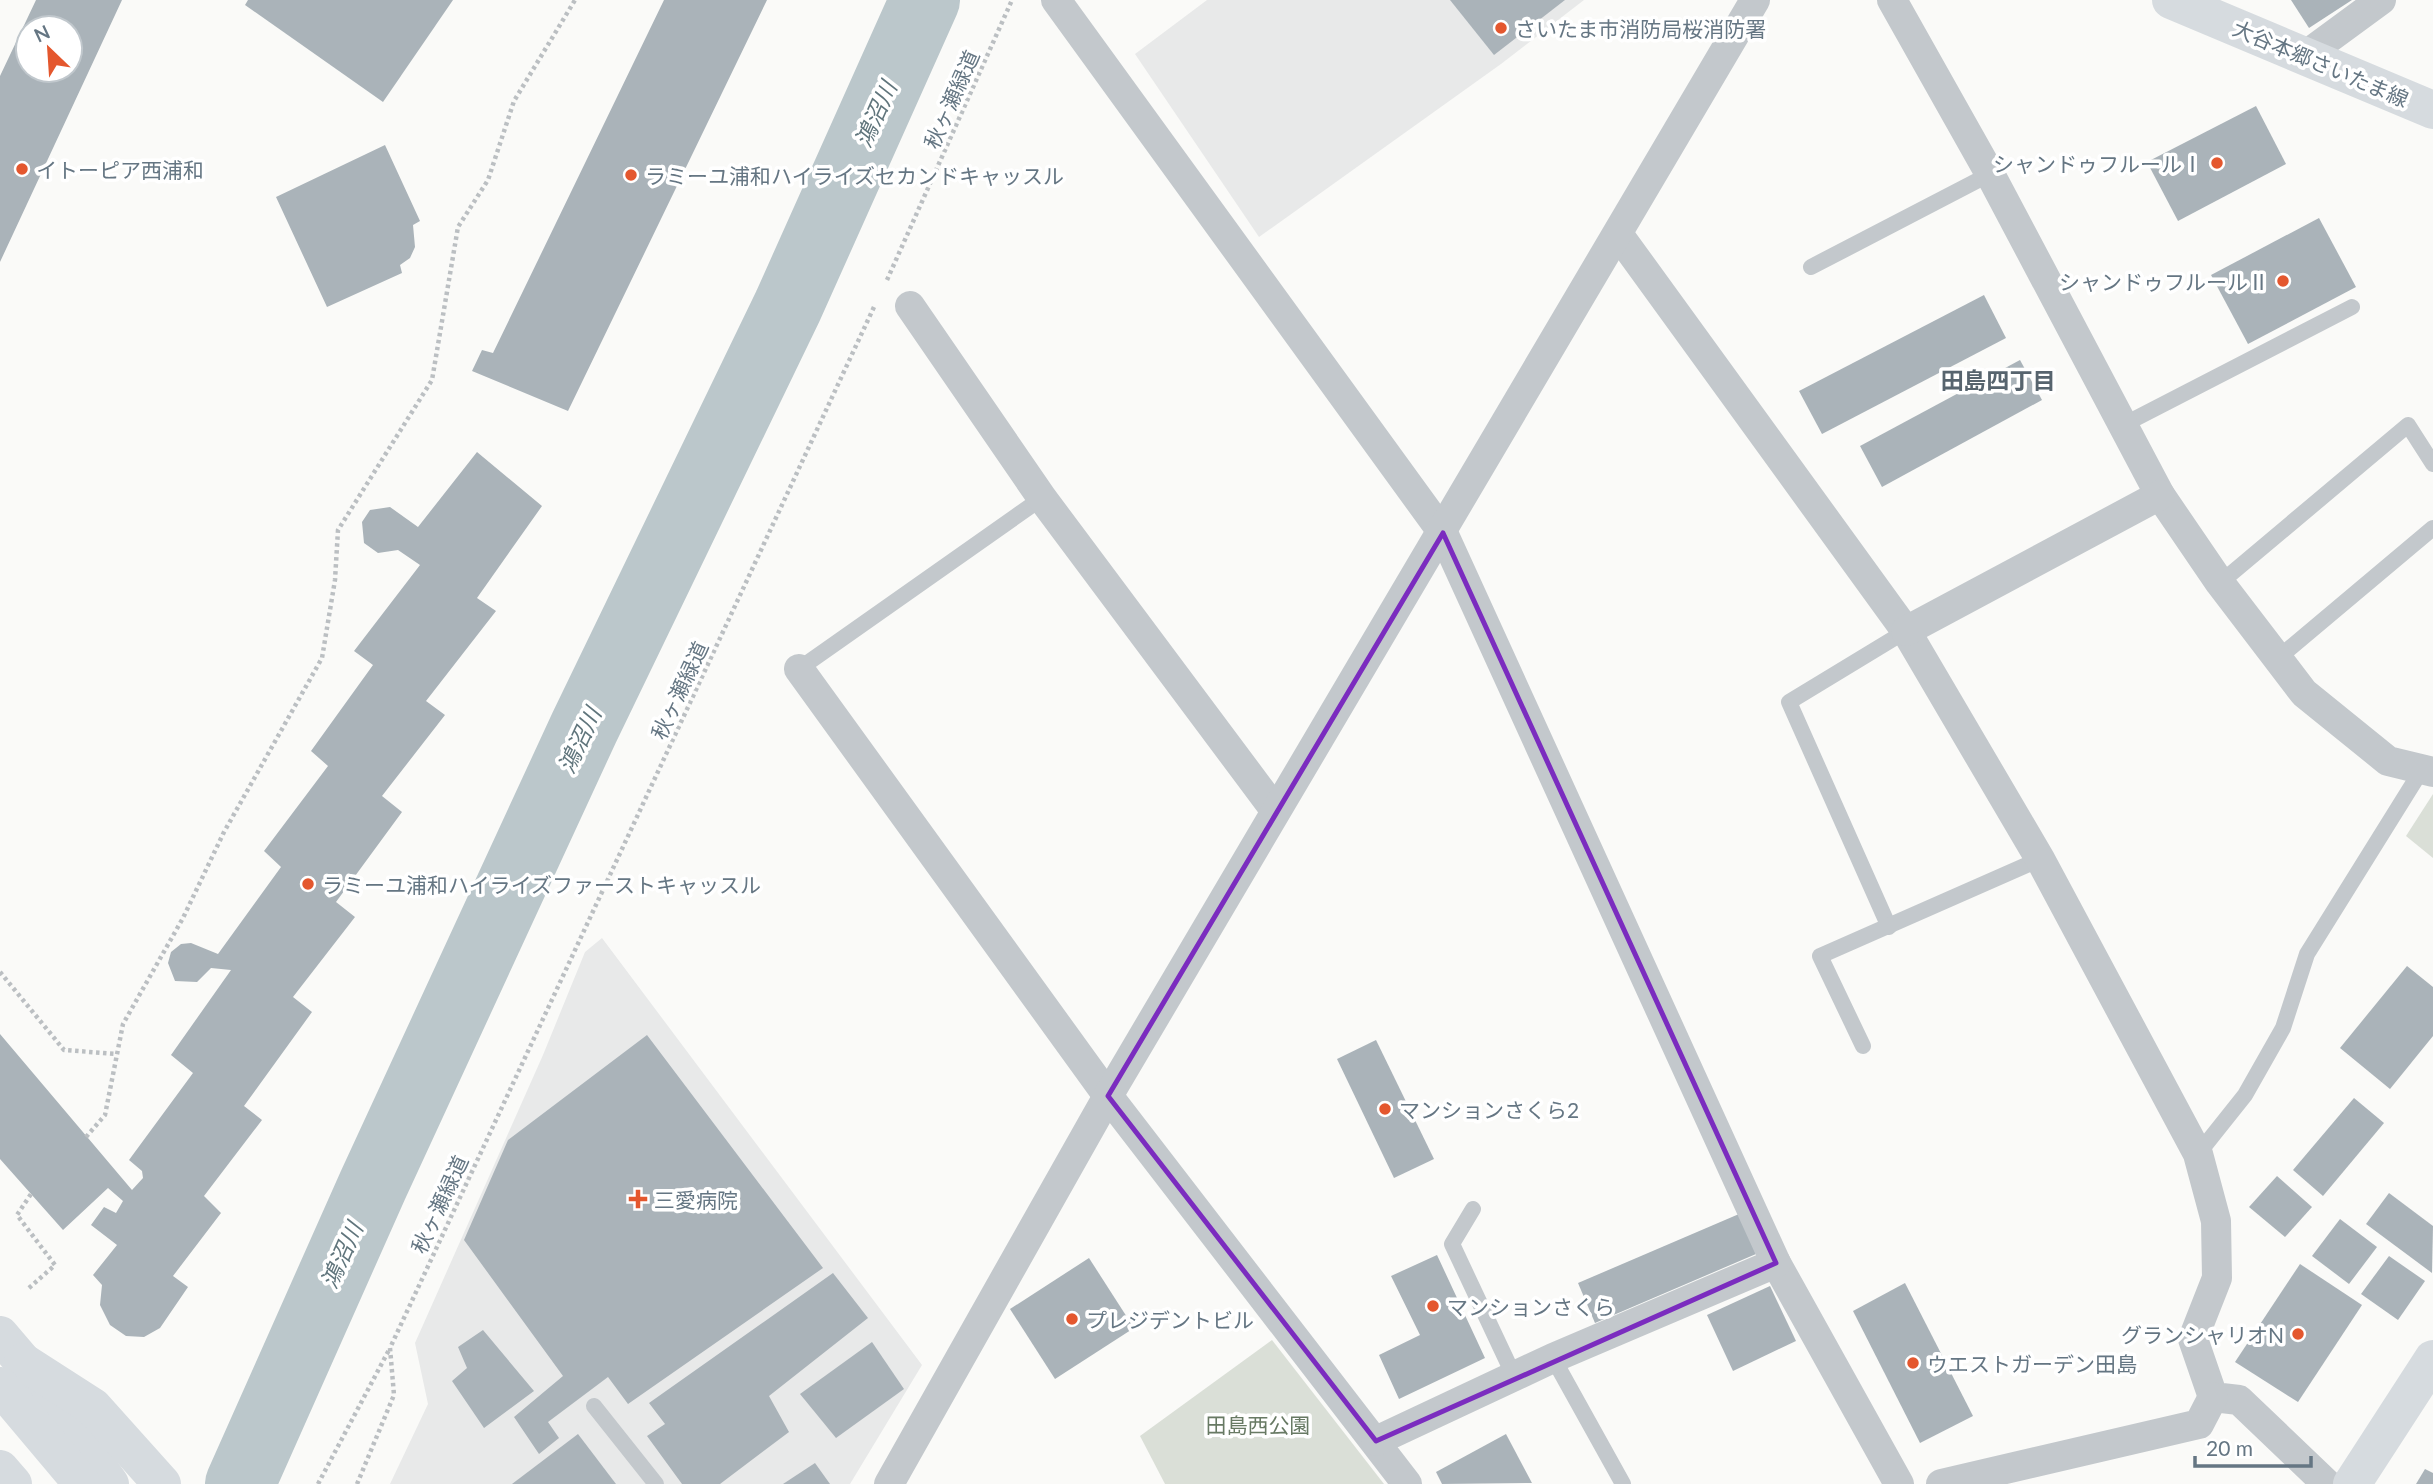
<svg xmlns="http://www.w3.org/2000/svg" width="2433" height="1484" viewBox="0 0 2433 1484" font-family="Lato,'Noto Sans JP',sans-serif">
<rect width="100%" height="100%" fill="#fafaf8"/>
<g fill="#e8e9e9">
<path d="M1207,0H1584L1501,64L1259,237L1135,54Z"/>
<path d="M602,938L922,1365L850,1484H390L428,1404L415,1343L543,1055L585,952Z"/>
</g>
<g fill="#dadfd7">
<path d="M2433,794V858L2406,836Z"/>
<path d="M1272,1340L1384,1484H1165L1140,1436Z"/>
</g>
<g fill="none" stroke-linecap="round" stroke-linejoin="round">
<path stroke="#bbc7cb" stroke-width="70" d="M240,1484L373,1185L584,728L788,306L925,0"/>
</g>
<g fill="#aab3b9" fill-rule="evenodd">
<path d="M36,0H122L0,262V76ZM28,28H70V70H28Z"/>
<path d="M248,0H453L383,102L245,5Z"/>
<path d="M664,0H767L568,411L472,371L482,350L493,353Z"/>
<path d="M1450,0H1565L1494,55Z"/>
<path d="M2291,0H2352L2309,28Z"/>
<path d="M2256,106L2286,164L2178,221L2147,162Z"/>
<path d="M385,145L420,221L413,225L415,247L410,258L400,265L402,273L327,307L276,197Z"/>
<path d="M2319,218L2356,287L2248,344L2211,275Z"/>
<path d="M1984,295L2006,338L1822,434L1799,391Z"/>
<path d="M2020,360L2042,400L1882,487L1860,446Z"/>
<path d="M477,452L542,506L477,598L496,611L426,701L445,715L382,796L402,812L336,902L355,917L293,997L312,1012L244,1106L262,1120L204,1196L221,1213L173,1276L188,1287L160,1328L144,1337L126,1336L110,1325L100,1305L102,1285L93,1275L117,1245L91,1225L104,1207L116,1213L123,1201L108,1188L63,1230L0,1159V1034L132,1190L143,1178L142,1171L129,1160L193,1073L171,1055L231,970L211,968L197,982L175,981L168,963L171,952L181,944L191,943L218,954L281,867L264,851L328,766L311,751L373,665L354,651L420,565L398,550L378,553L364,543L362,522L370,510L390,507L418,527Z"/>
<path d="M2407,966L2433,987V1036L2390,1089L2340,1048Z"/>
<path d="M647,1035L823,1268L628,1404L608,1377L548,1422L559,1438L539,1454L514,1417L563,1376L464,1240L508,1140Z"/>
<path d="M1376,1040L1434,1159L1394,1178L1337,1059Z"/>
<path d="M2354,1098L2384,1123L2323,1196L2293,1170Z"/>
<path d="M2277,1176L2312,1207L2285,1237L2249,1207Z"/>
<path d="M2389,1193L2433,1226L2432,1273L2366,1224Z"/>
<path d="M1739,1214L1756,1254L1595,1323L1578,1283Z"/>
<path d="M2340,1219L2377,1247L2349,1284L2312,1256Z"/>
<path d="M1437,1255L1485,1358L1399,1399L1379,1355L1420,1335L1391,1276Z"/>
<path d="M2389,1256L2425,1281L2398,1320L2361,1294Z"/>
<path d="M1089,1258L1134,1328L1055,1379L1010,1309Z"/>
<path d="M2300,1264L2362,1305L2298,1402L2235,1362Z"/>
<path d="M833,1273L868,1318L769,1396L789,1432L720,1484H682L647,1436L665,1424L649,1403Z"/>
<path d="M1905,1283L1973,1416L1920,1443L1853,1311Z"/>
<path d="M1770,1286L1796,1341L1733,1371L1707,1315Z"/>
<path d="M483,1330L534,1391L484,1428L452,1381L467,1368L458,1347Z"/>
<path d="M872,1342L904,1389L836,1438L800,1394Z"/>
<path d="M578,1434L616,1484H512Z"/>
<path d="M1506,1434L1532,1483L1442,1484L1436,1472Z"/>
<path d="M815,1463L830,1484H783Z"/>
<path d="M2425,1469L2433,1473V1484H2416Z"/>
</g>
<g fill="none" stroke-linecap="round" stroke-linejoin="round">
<g stroke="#bbbfc2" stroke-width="4.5" stroke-dasharray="3.5 3.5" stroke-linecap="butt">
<path d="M887,280L1012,0"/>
<path d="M0,972L64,1050L117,1054"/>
<path d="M86,1137L105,1115L123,1024L183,918L224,832L322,658L335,580L338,530L432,380L458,227L488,180L514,101L575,0"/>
<path d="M29,1288L55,1265L17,1215L31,1194"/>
<path d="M318,1484L390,1348"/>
<path d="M357,1484L394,1395L390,1348L874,307"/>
</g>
<g stroke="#c3c8cc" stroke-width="16">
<path d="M1811,267L1990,174"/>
<path d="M2123,425L2352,307"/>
<path d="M2220,583L2408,425L2433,464"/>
<path d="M2277,659L2433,528"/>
<path d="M799,669L1042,498"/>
<path d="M1889,927L1789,702L1906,631"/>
<path d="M1863,1046L1820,956L2040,859"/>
<path d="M2198,1154L2245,1095L2283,1028L2307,954L2421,771"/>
<path d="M1473,1209L1452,1244L1514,1376"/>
<path d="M1553,1358L1623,1484"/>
<path d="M594,1406L656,1484"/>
</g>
<g stroke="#c3c8cc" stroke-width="30">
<path d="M1056,0L1443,533L1776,1263L1899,1484"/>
<path d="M1892,0L1990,174L2160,495L2220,583L2304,693L2388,761L2433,772"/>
<path d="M2306,55L2381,0"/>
<path d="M1618,234L1906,631L2040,859L2198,1154L2216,1221L2217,1278L2193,1339L2213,1397L2239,1400L2327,1484"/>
<path d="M910,306L1042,498L1275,810"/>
<path d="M1906,631L2160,495"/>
<path d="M799,669L1108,1096L1407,1484"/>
<path d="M1376,1441L1553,1358L1776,1263"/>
<path d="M889,1484L1108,1096L1755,0"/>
<path d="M1941,1484L2199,1424L2213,1397"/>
</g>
<path stroke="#d6dbdf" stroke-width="38" d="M2171,0L2433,110"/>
<path stroke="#d6dbdf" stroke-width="38" d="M2352,1484L2433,1359"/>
<g stroke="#d6dbdf" stroke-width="38">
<path d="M0,1335L23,1362L110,1484"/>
<path d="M23,1362L93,1407L162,1484"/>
<path d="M0,1386L80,1481"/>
<path d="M0,1469L13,1484"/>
</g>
</g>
<path fill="none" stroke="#7b2cbf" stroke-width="5" stroke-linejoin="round" d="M1443,533L1776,1263L1376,1441L1108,1096Z"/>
<g fill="#e4572e" stroke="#fff" stroke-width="2.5">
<circle cx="1501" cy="28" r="7"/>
<circle cx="2217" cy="163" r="7"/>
<circle cx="22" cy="169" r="7"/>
<circle cx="631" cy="175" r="7"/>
<circle cx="2283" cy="281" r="7"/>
<circle cx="308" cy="884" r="7"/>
<circle cx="1385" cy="1109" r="7"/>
<path d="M634.5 1188.5h7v7h7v7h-7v7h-7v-7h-7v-7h7z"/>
<circle cx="1433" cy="1306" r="7"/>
<circle cx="1072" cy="1319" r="7"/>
<circle cx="2298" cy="1334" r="7"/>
<circle cx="1913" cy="1363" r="7"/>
</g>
<g text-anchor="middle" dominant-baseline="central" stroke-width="7" stroke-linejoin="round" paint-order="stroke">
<g font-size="21" fill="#657683" stroke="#fff" text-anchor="start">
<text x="1515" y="28">さいたま市消防局桜消防署</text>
<text x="2203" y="163" text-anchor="end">シャンドゥフルールⅠ</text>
<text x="36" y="169">イトーピア西浦和</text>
<text x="645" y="175">ラミーユ浦和ハイライズセカンドキャッスル</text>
<text x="2269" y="281" text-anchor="end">シャンドゥフルールⅡ</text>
<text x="322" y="884">ラミーユ浦和ハイライズファーストキャッスル</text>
<text x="1399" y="1109">マンションさくら2</text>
<text x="654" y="1199">三愛病院</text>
<text x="1447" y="1306">マンションさくら</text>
<text x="1086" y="1319">プレジデントビル</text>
<text x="2284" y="1334" text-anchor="end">グランシャリオN</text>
<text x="1927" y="1363">ウエストガーデン田島</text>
</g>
<g font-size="21" fill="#657683" stroke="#fff">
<text transform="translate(2321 63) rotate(23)">大谷本郷さいたま線</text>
<text transform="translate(951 99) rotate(-66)">秋ヶ瀬緑道</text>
<text transform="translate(679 690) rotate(-65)">秋ヶ瀬緑道</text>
<text transform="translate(439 1204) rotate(-65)">秋ヶ瀬緑道</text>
</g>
<g font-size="21" fill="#687a64" stroke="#fff">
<text x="1258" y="1424">田島西公園</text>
</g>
<g font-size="23" font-style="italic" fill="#60757c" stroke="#fff">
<text transform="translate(875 114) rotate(-66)">鴻沼川</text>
<text transform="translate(579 740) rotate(-65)">鴻沼川</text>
<text transform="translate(341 1255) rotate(-66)">鴻沼川</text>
</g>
<g font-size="23" font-weight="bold" fill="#57646e" stroke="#fff">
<text x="1998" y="380">田島四丁目</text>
</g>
</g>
<g transform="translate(49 49) rotate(335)"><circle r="33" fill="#ffffff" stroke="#c1c8cd" stroke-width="2"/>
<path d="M0-5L12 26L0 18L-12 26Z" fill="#e4572e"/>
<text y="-10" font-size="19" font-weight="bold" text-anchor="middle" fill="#657683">N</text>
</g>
<path d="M2195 1456v10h116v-10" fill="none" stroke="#657683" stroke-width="3.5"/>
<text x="2206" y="1456" font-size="21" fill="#657683" stroke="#ffffff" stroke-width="5" paint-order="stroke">20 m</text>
</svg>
